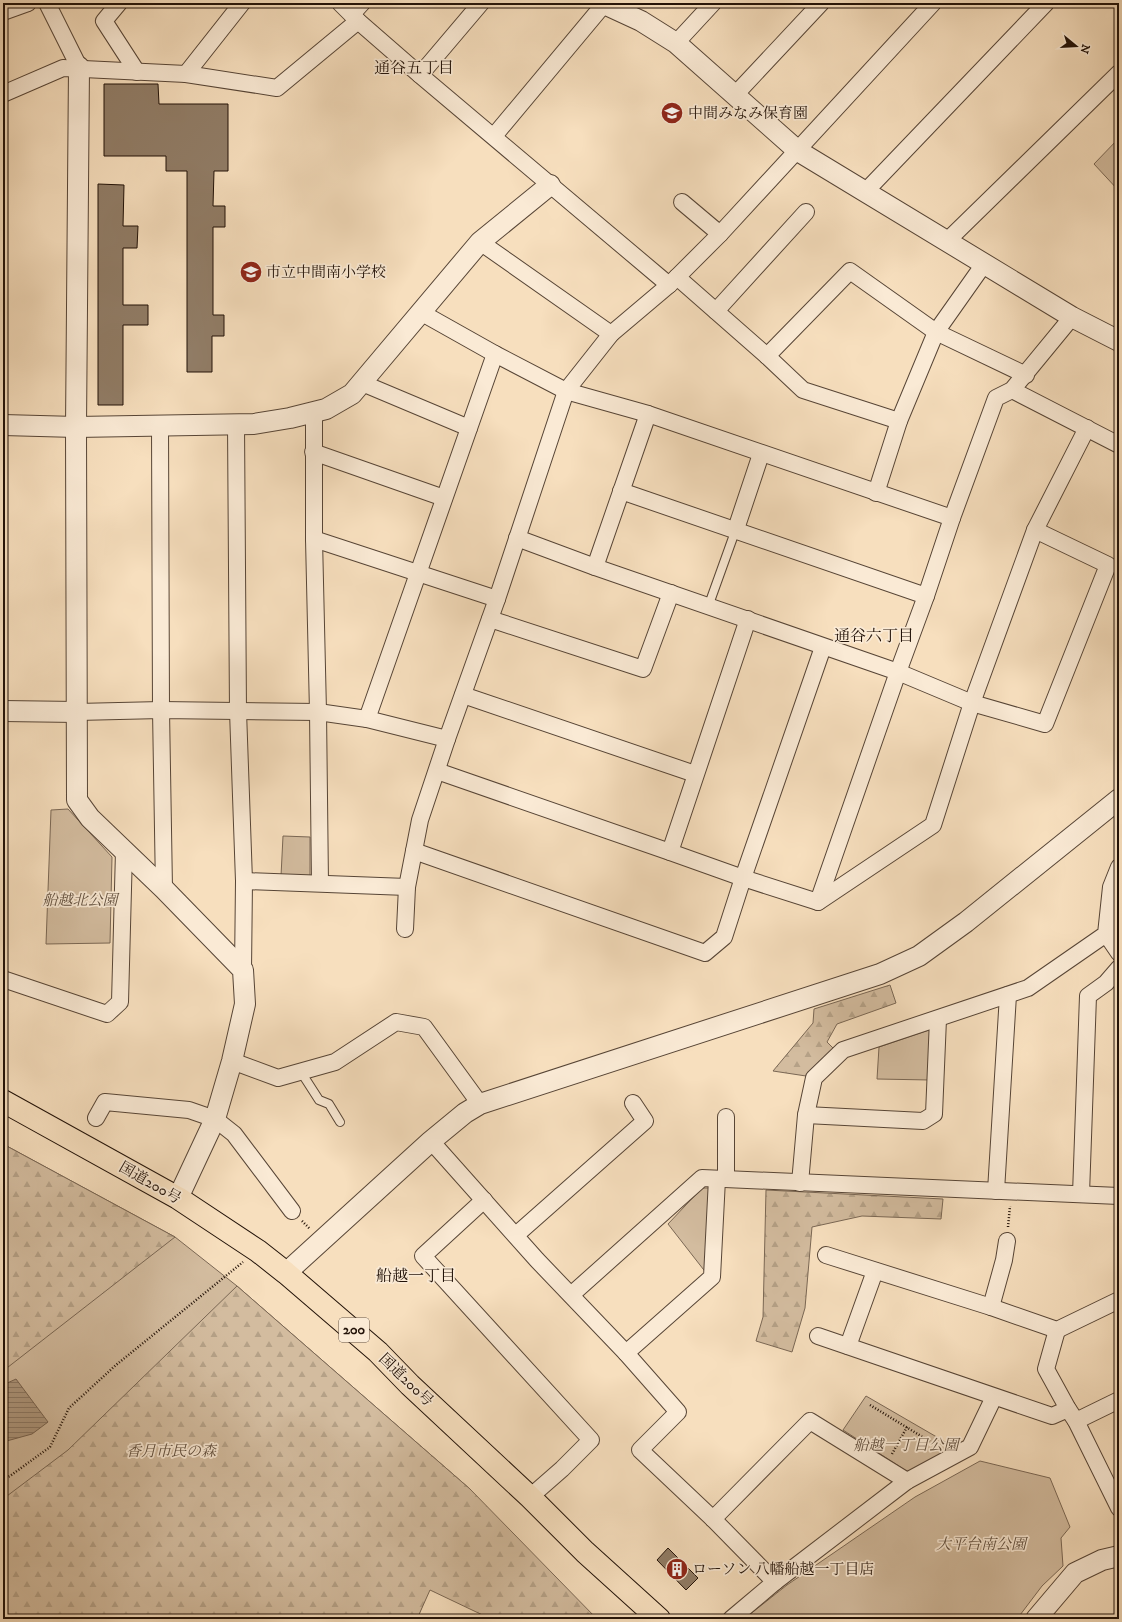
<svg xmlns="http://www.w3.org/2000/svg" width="1122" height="1622" viewBox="0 0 1122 1622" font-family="'IM FELL DW Pica','Noto Serif JP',serif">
<defs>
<pattern id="forest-firs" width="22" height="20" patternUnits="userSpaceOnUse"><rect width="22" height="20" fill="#d3bc9f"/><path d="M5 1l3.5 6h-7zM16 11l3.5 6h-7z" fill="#b5a187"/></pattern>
<pattern id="water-rules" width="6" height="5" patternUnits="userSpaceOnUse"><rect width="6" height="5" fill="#af9980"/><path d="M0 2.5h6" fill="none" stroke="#8e7b67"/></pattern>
</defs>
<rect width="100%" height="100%" fill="#f7dfbe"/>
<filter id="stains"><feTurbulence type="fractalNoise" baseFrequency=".005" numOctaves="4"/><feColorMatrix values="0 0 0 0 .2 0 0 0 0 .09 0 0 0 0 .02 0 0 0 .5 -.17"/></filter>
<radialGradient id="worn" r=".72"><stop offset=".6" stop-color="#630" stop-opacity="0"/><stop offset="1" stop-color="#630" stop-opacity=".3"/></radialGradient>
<g fill="#d3bc9f" stroke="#7a6754">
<path d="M1119,138V191L1094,164Z"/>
<path d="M68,809L112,857L110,943L46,944L51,810Z"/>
<path d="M283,836L310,837V876H281Z"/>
<path d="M932,1029L930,1080L877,1079L879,1047Z"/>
<path d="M3,1144L175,1237L237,1286L470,1489L417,1619H3Z"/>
<path d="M702,1188H710L707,1274L668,1224Z"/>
<path d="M866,1396L954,1447L908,1472L843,1430Z"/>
<path d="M980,1461L1050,1478L1070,1527L1061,1538L1063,1566L1042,1586L1017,1619H744L787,1585L915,1497Z"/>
</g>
<g fill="url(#forest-firs)" stroke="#7a6754">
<path d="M890,985L896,1003L837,1024L827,1042L833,1048L806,1076L773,1071L813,1023L814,1009Z"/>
<path d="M3,1144L175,1237L3,1371Z"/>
<path d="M766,1190L943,1199L941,1219L862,1216L812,1227L805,1308L792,1352L756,1341L763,1317Z"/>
<path d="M237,1286L470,1489L597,1619H491L430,1590L417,1619H3V1499L68,1450Z"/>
</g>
<path fill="url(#water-rules)" stroke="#776350" d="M16,1379L48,1422L32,1434L3,1442V1385Z"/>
<g fill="#917d67" stroke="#221208">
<path d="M104,84H158L159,104H228V171H214L213,206H225V227H213V315H224V336H212V372H187V171H166V156H104Z"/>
<path d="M98,184L124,185L123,226H138L137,248H123V305H148V325H123V405H98Z"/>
<path d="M668,1548L698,1578L686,1590L657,1560Z"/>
</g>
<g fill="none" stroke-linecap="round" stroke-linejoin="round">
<g stroke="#574536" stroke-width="10">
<g id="service">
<path d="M708,607L736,529"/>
<path d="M301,1072L319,1100L329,1104L340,1122"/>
</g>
</g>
<g stroke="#574536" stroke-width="18">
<g id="minor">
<path d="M47,3L79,67"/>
<path d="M119,3L104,21L137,72"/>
<path d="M340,3L358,21L420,75L669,285"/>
<path d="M3,12L28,3"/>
<path d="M352,14L362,3"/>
<path d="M676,43L713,3"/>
<path d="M186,74L242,3"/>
<path d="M420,75L481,3"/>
<path d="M3,94L63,68L186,74L277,88L358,21"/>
<path d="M734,96L821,3"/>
<path d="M494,136L605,3"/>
<path d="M865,192L1046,3"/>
<path d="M682,202L720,234"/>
<path d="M947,241L1119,73"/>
<path d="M480,242L611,334"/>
<path d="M677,277L767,356L803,390L899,421"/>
<path d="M716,311L806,212"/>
<path d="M422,313L495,354L566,391L648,414L952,518L996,398L1012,390L1072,317"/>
<path d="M767,356L850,271L936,332L1026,375"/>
<path d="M362,383L469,428"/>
<path d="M1012,390L1119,445"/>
<path d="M314,412V539L318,712L320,883"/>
<path d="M236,424L238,711L244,881L243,970"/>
<path d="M160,425L161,710L164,889"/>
<path d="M313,452L444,498"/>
<path d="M621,491L926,596"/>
<path d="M876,493L899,421L936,332L984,264"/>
<path d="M736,529L761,454"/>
<path d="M517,538L595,567L898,672L972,703L1045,724L1108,565L1035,530"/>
<path d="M314,539L497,599"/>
<path d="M595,567L648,414"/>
<path d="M490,619L643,669L671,593"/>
<path d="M463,695L695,774"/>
<path d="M77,712L161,710L318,712L367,719L447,739"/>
<path d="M367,719L495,354"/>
<path d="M437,771L670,852L743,878L818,902L933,825L972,703L1035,530L1087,428"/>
<path d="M414,851L705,953L724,937L743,878L823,647"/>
<path d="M670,852L748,619"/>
<path d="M244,881L407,887"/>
<path d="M818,902L898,672L926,596L952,518"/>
<path d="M405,929L407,887L420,820L447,739L497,599L566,391L611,334L669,285L720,234L933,3"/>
<path d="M1106,934L1119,953"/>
<path d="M3,979L107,1014L120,1002L124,851"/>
<path d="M232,1061L278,1078L335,1062L396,1022L424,1027L480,1104"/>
<path d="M806,1115L923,1121L934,1114L938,1019"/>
<path d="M96,1118L105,1102L189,1110L215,1119L234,1134L292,1211"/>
<path d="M431,1141L537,1260L626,1353L678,1412L640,1450L713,1519L775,1582"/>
<path d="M726,1179V1117"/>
<path d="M800,1183L806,1115L814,1078L843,1050L1028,988L1106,934L1111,887L1119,867"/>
<path d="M996,1191L1008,995"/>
<path d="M1081,1194L1088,996L1106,983L1119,968"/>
<path d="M484,1200L423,1256L591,1440L562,1469L530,1497"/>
<path d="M516,1235L645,1121L633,1103"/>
<path d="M826,1255L991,1307L1057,1330L1119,1300"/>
<path d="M571,1295L702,1178L1119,1196"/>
<path d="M991,1307L1004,1260L1007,1241"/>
<path d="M1057,1330L1046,1369L1068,1409L1076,1421L1119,1508"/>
<path d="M818,1336L1052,1416L1068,1409"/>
<path d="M848,1346L875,1271"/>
<path d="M626,1353L712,1277L717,1179"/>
<path d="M1076,1421L1119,1400"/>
<path d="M713,1519L810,1421L907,1481"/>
<path d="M731,1619L775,1582L907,1481L970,1447L994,1397"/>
</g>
</g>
<g stroke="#574536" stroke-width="22">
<g id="tertiary">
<path d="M602,3L641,21L676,43L798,151L1072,317L1119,341"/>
<path d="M79,67L76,427L77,800L90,818L164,889L243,970L245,1004L232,1061L215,1119L178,1198"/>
<path d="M3,425L76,427L254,424L290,418L326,409L352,394L480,242L550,185"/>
<path d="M3,711L77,712"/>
<path d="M286,1273L431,1141L465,1113L480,1104L880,974L919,956L966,922L1119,799"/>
<path d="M1036,1619L1075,1573L1102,1560L1119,1556"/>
</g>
</g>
<g stroke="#221208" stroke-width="24">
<path id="trunk" d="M3,1101L178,1198L258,1251L286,1273L378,1352L410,1385L530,1497L585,1552L659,1619"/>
</g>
<g stroke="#221208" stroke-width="2.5" stroke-dasharray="1 2" stroke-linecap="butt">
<path d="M302,1221L310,1229"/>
<path d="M1008,1227L1010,1206"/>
<path d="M870,1405L939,1447"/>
<path d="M892,1454L907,1427"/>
<path d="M3,1479L10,1476L50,1447L69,1408L116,1365L243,1262"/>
</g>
<use href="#service" stroke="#faead5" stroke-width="8"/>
<use href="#minor" stroke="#faead5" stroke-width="16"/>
<use href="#tertiary" stroke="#faead5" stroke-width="20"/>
<use href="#trunk" stroke="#f7dfbe" stroke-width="22"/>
</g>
<defs>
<g id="school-disc" transform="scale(1.15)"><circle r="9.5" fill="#8f2418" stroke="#faead5"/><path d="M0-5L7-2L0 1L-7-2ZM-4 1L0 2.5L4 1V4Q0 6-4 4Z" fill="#fff"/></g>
<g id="building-disc" transform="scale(1.15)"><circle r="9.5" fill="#8f2418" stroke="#faead5"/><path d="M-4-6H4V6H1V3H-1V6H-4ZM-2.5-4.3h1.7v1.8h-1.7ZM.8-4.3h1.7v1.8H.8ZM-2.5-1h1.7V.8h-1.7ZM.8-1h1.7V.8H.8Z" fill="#fff"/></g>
</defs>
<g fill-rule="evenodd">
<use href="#school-disc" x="672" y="113"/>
<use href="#school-disc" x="251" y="272"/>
<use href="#building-disc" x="677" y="1569"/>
</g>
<g text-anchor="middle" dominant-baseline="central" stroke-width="3.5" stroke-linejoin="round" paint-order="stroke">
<rect fill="#faead5" stroke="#635346" stroke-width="1" x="339" y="1318" width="30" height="24" rx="3"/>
<g font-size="14" font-weight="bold" fill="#221208">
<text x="354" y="1330">200</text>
</g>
<g font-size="15" fill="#221208" stroke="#faead5" text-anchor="start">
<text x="688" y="113">中間みなみ保育園</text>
<text x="266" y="272">市立中間南小学校</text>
<text x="692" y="1569">ローソン 八幡船越一丁目店</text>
</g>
<g font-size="15" font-style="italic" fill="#604e3d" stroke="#faead5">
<text x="80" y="900">船越北公園</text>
<text x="906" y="1445">船越一丁目公園</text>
<text x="171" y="1451">香月市民の森</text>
<text x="981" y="1544">大平台南公園</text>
</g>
<g font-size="15" fill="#221208" stroke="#faead5">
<text transform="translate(150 1183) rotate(30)">国道200号</text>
<text transform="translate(406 1380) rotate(44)">国道200号</text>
</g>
<g font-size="16" fill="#221208" stroke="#faead5">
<text x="414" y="68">通谷五丁目</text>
<text x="874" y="636">通谷六丁目</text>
<text x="416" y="1276">船越一丁目</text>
</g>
</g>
<rect width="1122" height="1622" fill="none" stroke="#f7dfbe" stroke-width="16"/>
<rect x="4" y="4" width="1114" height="1614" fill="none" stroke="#221208" stroke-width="2"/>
<rect x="8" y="8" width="1106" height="1606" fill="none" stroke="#221208"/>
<g transform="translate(1076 46) rotate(108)" stroke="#faead5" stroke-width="3" paint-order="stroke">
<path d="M0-3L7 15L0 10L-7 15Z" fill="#221208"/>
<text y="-6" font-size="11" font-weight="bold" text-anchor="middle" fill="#221208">N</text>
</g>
<rect width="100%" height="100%" filter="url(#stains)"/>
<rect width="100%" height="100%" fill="url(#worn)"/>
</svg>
